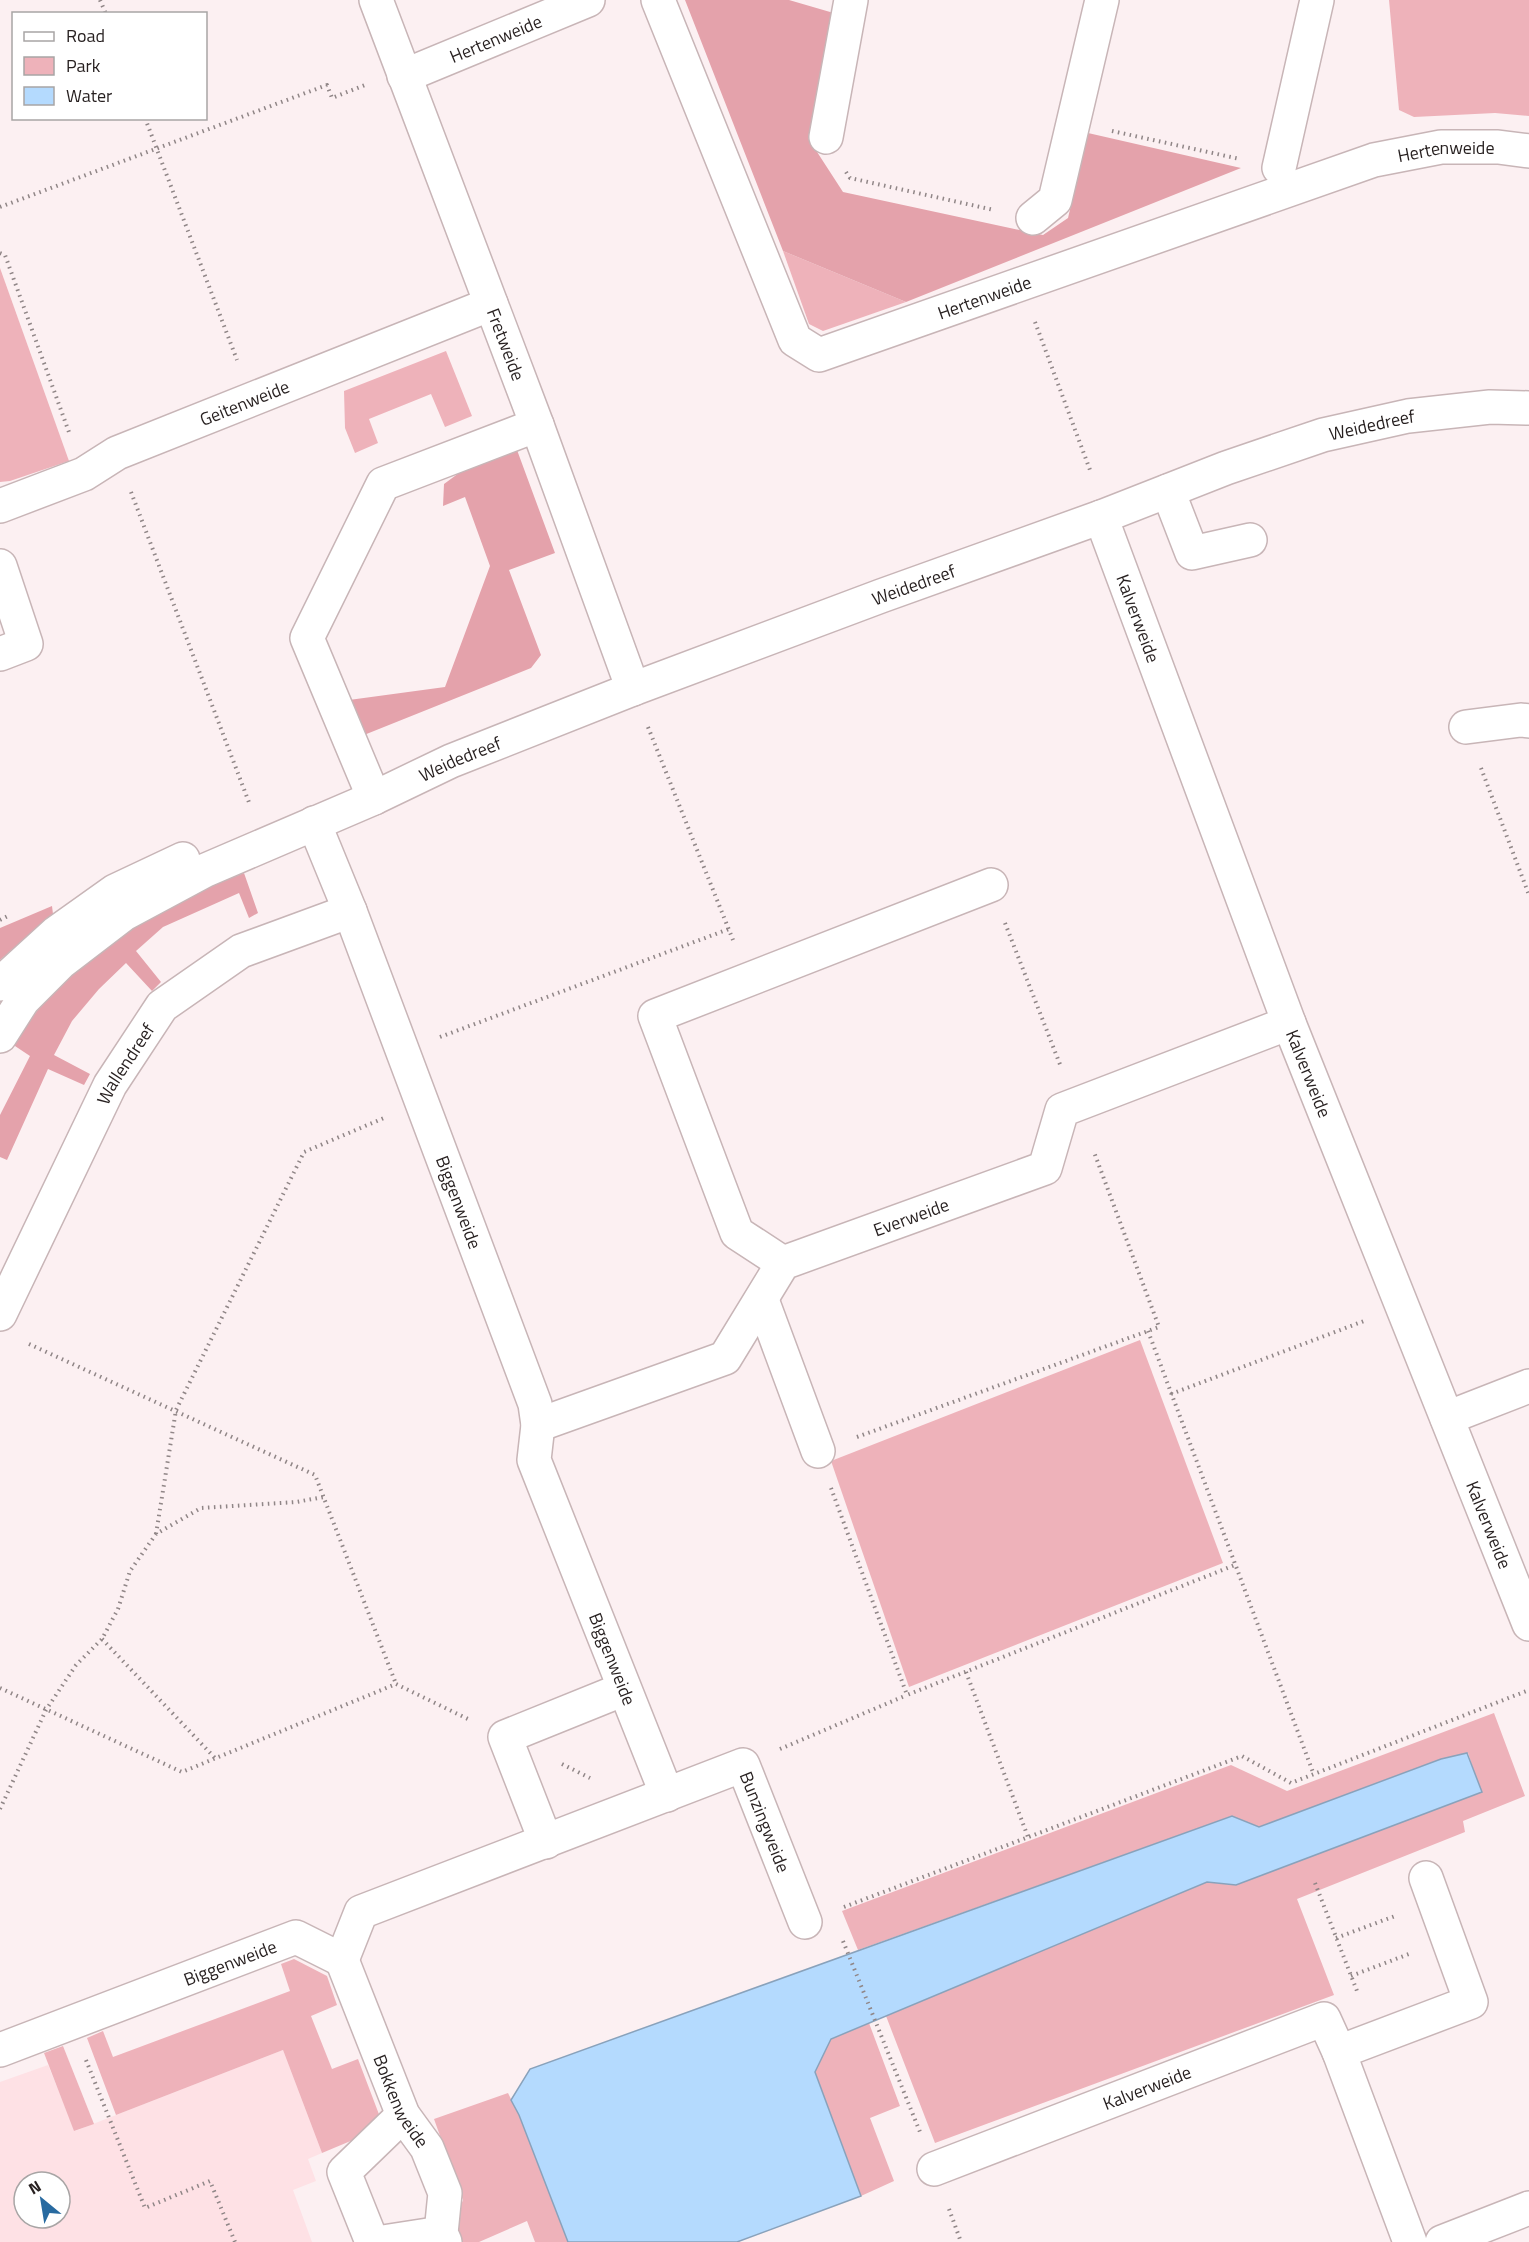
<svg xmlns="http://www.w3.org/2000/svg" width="1529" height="2242" viewBox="0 0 1529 2242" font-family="'Titillium Web',sans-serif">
<rect width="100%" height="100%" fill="#fcf0f2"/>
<path fill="#fee1e5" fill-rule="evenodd" d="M283,2050L322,2153L308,2159L316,2181L293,2190L312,2242H0V2082L48,2065L75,2131ZM24,2182H60V2218H24Z"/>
<g fill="#eeb2ba">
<path d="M1389,0H1529V116L1495,113L1414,117L1399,110Z"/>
<path d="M783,251L906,302L823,331L809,324Z"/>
<path d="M0,268L69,461L10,481L0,482Z"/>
<path d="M446,351L472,416L445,427L431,394L369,419L378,443L355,453L345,428L344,391Z"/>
<path d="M1140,1340L1223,1563L909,1687L831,1461Z"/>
<path d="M1494,1713L1525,1796L1463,1821L1465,1832L1297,1899L1334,1995L935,2143L886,2016L1207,1882L1236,1885L1481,1792L1468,1753L1441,1759L1259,1827L1232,1816L858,1950L842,1911L1231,1765L1287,1791Z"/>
<path d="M294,1959L327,1976L337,2005L311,2016L332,2069L358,2059L380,2117L372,2132L322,2153L283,2050L116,2115L87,2038L103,2031L113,2057L290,1991L281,1964Z"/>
<path d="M869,2023L900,2106L870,2118L894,2181L861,2196L815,2072L831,2039Z"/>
<path d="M63,2046L94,2124L74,2131L44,2053Z"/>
<path d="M508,2093L519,2115L568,2242H535L527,2221L479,2242H460L451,2230L463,2200L434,2119Z"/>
</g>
<g fill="#e4a2ab">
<path d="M685,0H789L837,14L808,138L843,192L1043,235L1068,218L1088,133L1241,168L906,302L783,251Z"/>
<path d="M517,450L555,553L509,570L541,655L531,668L359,737L349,700L445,687L490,566L465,497L443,506L444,484L459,473Z"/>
<path d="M244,873L258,913L249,918L239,893L163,927L136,951L161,982L152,991L126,963L99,989L72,1021L54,1055L90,1074L84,1085L48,1069L7,1160L0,1157V1115L30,1056L12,1044L53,990L120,931L186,895Z"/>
<path d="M52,906L53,914L0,960V928Z"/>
</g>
<path fill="#b4dafe" stroke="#89a2bb" stroke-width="1.5" d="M1467,1753L1482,1792L1236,1885L1207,1882L831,2039L815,2072L861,2196L737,2242H568L519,2115L511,2100L530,2069L1232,1816L1259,1827L1441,1759Z"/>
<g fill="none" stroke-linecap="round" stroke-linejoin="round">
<g stroke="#c8b5b7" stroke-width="36">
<g id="minor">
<path id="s1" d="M376,0L537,425L633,689"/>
<path id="s2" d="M658,0L795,340L819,355L1374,160L1441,147H1498L1529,151"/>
<path id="s3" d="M404,76L588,0"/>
<path d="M826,137L851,0"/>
<path d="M1279,168L1317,0"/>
<path d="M1033,218L1055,200L1102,0"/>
<path d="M1168,491L1192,553L1250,540"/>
<path id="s4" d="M0,506L84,474L117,453L491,304"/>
<path id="s5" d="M1101,517L1289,1023L1529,1624"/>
<path d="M0,566L26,644L0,654"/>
<path d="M1466,727L1521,720L1529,721"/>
<path d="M374,798L307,638L383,484L537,425"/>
<path id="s6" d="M314,823L350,911L535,1404L538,1425L534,1460L667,1795"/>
<path d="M0,984L56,933L115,891L183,859"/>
<path id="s7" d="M0,1036L23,1000L60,963L124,914L206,870L374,798L451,761L633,689L881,596L1101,517L1226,468L1323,435L1408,416L1490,407L1529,408"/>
<path d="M783,1263L737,1233L655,1016L991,885"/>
<path d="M762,1300L818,1451"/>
<path id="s8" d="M0,1314L110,1085L162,1006L241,951L350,911"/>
<path d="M1447,1418L1529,1386"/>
<path id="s9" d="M538,1425L725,1358L783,1263L1045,1168L1062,1110L1289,1023"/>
<path d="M546,1842L505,1737L624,1689"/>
<path id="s10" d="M342,1960L361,1912L743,1765L805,1922"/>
<path id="s11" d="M342,1960L403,2115L427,2148L445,2193L441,2233L445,2242"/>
<path id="s12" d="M0,2050L296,1937L342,1960"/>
<path d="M1339,2052L1471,2002L1426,1878"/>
<path id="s13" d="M934,2169L1324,2019L1339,2052L1410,2242"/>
<path d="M372,2242L344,2172L403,2115"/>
<path d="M383,2242L441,2233"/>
<path d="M1442,2242L1529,2208"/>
</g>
</g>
<g stroke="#908687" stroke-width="4" stroke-dasharray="1.5 4.5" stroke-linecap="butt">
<path d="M100,0L106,14"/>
<path d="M145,118L237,360"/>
<path d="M1112,131L1240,159"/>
<path d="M846,172L850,178L994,210"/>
<path d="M0,207L327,85L332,98L365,85"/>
<path d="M0,253L5,255L70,435"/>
<path d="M1035,322L1090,470"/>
<path d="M131,492L250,805"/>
<path d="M648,727L733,940"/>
<path d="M1481,768L1529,895"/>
<path d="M0,920L10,915"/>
<path d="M1005,923L1061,1067"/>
<path d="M440,1037L729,929"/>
<path d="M1148,1331L1314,1775"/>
<path d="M29,1344L315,1475L396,1684"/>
<path d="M1171,1394L1364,1321"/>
<path d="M857,1437L1159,1327L1094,1152"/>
<path d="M831,1488L907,1695L1235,1565"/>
<path d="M156,1534L176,1410L304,1152L384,1118"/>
<path d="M102,1639L215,1758"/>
<path d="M966,1672L1028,1837"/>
<path d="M0,1688L182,1772L396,1684L468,1719"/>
<path d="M780,1749L907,1695"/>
<path d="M562,1764L590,1778"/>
<path d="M0,1809L46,1710L76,1665L102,1639L118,1609L130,1571L156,1534L201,1508L296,1502L324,1497"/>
<path d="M1315,1883L1357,1991"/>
<path d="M844,1907L1242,1756L1291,1783L1529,1690"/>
<path d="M1336,1938L1395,1916"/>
<path d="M843,1941L920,2132"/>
<path d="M1351,1976L1409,1954"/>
<path d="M86,2060L145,2208L210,2181L235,2242"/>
<path d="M949,2209L961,2242"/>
</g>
<use href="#minor" stroke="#fff" stroke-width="33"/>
</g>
<g text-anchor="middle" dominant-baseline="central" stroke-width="6" stroke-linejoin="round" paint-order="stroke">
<g font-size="18" fill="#261f1f" stroke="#fff">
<text stroke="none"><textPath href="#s3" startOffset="99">Hertenweide</textPath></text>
<text stroke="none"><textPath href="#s2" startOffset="1056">Hertenweide</textPath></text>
<text stroke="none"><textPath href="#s2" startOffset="570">Hertenweide</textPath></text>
<text stroke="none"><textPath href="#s1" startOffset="368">Fretweide</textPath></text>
<text stroke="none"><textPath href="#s4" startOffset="266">Geitenweide</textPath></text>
<text stroke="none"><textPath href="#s7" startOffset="1518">Weidedreef</textPath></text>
<text stroke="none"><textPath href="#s7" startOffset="1032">Weidedreef</textPath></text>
<text stroke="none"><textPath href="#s5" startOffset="108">Kalverweide</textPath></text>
<text stroke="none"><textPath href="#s7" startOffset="546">Weidedreef</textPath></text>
<text stroke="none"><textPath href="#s8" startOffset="280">Wallendreef</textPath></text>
<text stroke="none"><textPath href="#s5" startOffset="594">Kalverweide</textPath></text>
<text stroke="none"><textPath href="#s6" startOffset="406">Biggenweide</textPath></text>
<text stroke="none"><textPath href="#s9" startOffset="446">Everweide</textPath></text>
<text stroke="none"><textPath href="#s5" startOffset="1080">Kalverweide</textPath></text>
<text stroke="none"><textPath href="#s6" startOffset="892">Biggenweide</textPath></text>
<text stroke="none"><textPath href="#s10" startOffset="522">Bunzingweide</textPath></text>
<text stroke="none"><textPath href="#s12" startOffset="246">Biggenweide</textPath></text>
<text stroke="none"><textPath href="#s13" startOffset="228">Kalverweide</textPath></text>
<text stroke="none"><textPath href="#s11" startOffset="153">Bokkenweide</textPath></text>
</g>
</g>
<rect x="12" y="12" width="195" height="108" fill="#ffffff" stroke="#a8a5a5" stroke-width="1.5"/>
<rect x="24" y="32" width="30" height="9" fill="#ffffff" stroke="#a8a5a5" stroke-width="1.5"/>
<text x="66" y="42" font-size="18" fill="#261f1f">Road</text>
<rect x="24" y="57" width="30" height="18" fill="#eeb2ba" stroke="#a8a5a5" stroke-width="1.5"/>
<text x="66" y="72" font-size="18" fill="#261f1f">Park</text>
<rect x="24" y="87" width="30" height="18" fill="#b4dafe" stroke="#a8a5a5" stroke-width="1.5"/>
<text x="66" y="102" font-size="18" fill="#261f1f">Water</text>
<g transform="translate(42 2200) rotate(330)"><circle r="28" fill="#ffffff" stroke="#a8a5a5" stroke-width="1.5"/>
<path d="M0-4.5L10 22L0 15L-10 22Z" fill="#286aa0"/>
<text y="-9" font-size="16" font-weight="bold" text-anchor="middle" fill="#261f1f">N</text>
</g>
</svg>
